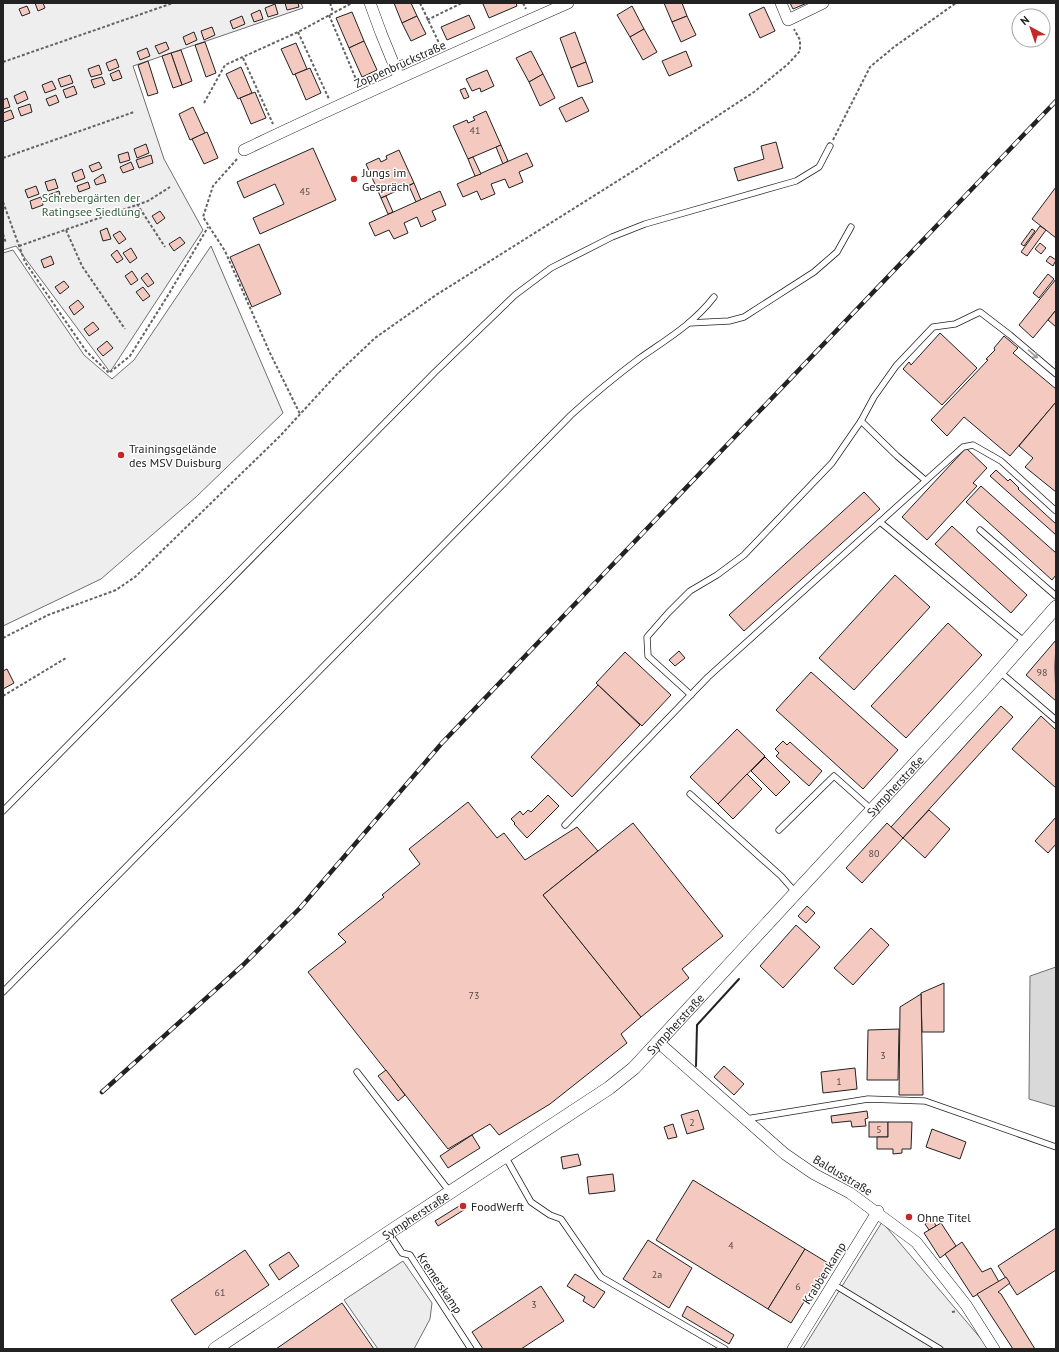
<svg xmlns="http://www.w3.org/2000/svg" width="1059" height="1352" viewBox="0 0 1059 1352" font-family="'PT Sans',sans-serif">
<rect width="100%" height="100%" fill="#fff"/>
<g fill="#eee" stroke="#6f6f6f">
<path d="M3,3H301L303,8L133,66L164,159L203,230L110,372L16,246L3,250Z"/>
<path d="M211,246L283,413L196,497L101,579L3,626V253L13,250L84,355L112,379L134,360Z"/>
</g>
<g fill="#ededed" stroke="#6f6f6f">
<path d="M882,1222L988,1347V1349H803Z"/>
<path d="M403,1261L432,1303L430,1319L414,1349H378L344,1300Z"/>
</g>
<path fill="#d9d9d9" stroke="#6f6f6f" d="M1056,967V1107L1029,1099L1030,976Z"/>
<g fill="#f3c9c0" stroke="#222">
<path d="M35,3H43L45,8L38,11Z"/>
<path d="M285,3H298L299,7L287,10Z"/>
<path d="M394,3H411L417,16L402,23Z"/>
<path d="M486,3H516L517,6L489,18L483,4Z"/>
<path d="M664,3H682L687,16L672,22Z"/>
<path d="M790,3H807L793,9Z"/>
<path d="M275,4L278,14L268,17L265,8Z"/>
<path d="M27,6L30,13L22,16L19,9Z"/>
<path d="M632,6L644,29L630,37L617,15Z"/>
<path d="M764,7L775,31L760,38L749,14Z"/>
<path d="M260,10L263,19L254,22L251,14Z"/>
<path d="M352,12L364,41L349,48L336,18Z"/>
<path d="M469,15L475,28L447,40L441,27Z"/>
<path d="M242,16L245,24L233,29L230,21Z"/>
<path d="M417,16L426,34L411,41L402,23Z"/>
<path d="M687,16L696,35L681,42L672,22Z"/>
<path d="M212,27L215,35L204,40L201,31Z"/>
<path d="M644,29L657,52L643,60L630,37Z"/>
<path d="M194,32L197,40L186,45L183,37Z"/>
<path d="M575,32L586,62L571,68L560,38Z"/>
<path d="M364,41L377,70L362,77L349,48Z"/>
<path d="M166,42L169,49L159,54L155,46Z"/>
<path d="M205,42L216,73L206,77L195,45Z"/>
<path d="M296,43L307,69L293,75L281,49Z"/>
<path d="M147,48L150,56L140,60L137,52Z"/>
<path d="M181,50L192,81L182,85L171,53Z"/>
<path d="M531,51L543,74L529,82L516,58Z"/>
<path d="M686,51L692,66L669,76L662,61Z"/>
<path d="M171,53L182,85L173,88L162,56Z"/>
<path d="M116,59L119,67L109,71L106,63Z"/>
<path d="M148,61L158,93L148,96L138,65Z"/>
<path d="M586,62L593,82L578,87L571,68Z"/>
<path d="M99,65L102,74L91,77L88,69Z"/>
<path d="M241,67L252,93L238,99L226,74Z"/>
<path d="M310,68L321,93L306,100L295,74Z"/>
<path d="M119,70L122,78L113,81L110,74Z"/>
<path d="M487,70L494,86L481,92L480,88L472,91L466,79Z"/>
<path d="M543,74L555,98L540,106L529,82Z"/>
<path d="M70,75L73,83L61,87L58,79Z"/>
<path d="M102,77L105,84L94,88L91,80Z"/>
<path d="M52,81L56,89L45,93L42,85Z"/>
<path d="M74,86L77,94L66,98L63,90Z"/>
<path d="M465,88L469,97L464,99L460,90Z"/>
<path d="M25,91L28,99L17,104L14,96Z"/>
<path d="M255,92L266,118L251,124L240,98Z"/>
<path d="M56,95L59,102L49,106L46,99Z"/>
<path d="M582,97L589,111L566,122L559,108Z"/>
<path d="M7,98L10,107L3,109V100Z"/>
<path d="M30,104L32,112L21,116L18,108Z"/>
<path d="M193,107L205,133L190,140L179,114Z"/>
<path d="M11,110L14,118L3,122V113Z"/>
<path d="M486,111L501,145L468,159L453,126L467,120L468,123L475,120L473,117Z"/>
<path d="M207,132L218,158L204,164L192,139Z"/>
<path d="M776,142L783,168L738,181L734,168L764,159L761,146Z"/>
<path d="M146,144L149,153L137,158L134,149Z"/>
<path d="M501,145L508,161L503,164L496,147Z"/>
<path d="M313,148L336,200L260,234L253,218L284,204L275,184L244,198L237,182Z"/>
<path d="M399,150L414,183L381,198L366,164L379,158L381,162L387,159L386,156Z"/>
<path d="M128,152L130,160L120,163L118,155Z"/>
<path d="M527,153L533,166L519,172L523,182L509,188L505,179L491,184L495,194L481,200L477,191L463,197L457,184Z"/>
<path d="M151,155L153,163L139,168L136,160Z"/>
<path d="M473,157L481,174L475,176L468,159Z"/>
<path d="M99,162L102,168L92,172L89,166Z"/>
<path d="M131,162L134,169L123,173L120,167Z"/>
<path d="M82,169L85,178L75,182L72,173Z"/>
<path d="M103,174L106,182L96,185L94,180Z"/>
<path d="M55,179L58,188L48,191L45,182Z"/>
<path d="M88,182L90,188L79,192L77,186Z"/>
<path d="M414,183L421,200L416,202L409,186Z"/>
<path d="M36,186L39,194L28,198L25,190Z"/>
<path d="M1056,187V238L1032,219Z"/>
<path d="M59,191L61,199L50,202L48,195Z"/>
<path d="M440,191L446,205L432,211L436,220L421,227L417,217L404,223L408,233L394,239L389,230L375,236L369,223Z"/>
<path d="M386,196L393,212L388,214L381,198Z"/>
<path d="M41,197L43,205L32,209L30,201Z"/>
<path d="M160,211L165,218L157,224L152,216Z"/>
<path d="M1040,226L1046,230L1027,256L1021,252Z"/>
<path d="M107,228L111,239L103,241L100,231Z"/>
<path d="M1032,229L1035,231L1024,246L1021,244Z"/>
<path d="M120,231L126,239L119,244L113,235Z"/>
<path d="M180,237L185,243L174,251L169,244Z"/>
<path d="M1040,243L1046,248L1041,254L1035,249Z"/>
<path d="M259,244L281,294L252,307L230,257Z"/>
<path d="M131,248L137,258L130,263L123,253Z"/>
<path d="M117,250L123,259L117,263L111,255Z"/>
<path d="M51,256L54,264L44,268L41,260Z"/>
<path d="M1050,256L1056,260L1053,266L1046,261Z"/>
<path d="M132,271L138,280L131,285L125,276Z"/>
<path d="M147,273L154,283L148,287L141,278Z"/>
<path d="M1048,274L1054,279L1039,298L1033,293Z"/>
<path d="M1056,279V310L1033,338L1019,325Z"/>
<path d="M64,281L69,287L60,294L55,287Z"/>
<path d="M143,287L150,296L143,301L136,292Z"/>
<path d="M78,300L84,307L74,315L69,307Z"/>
<path d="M1056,310V327L1048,320Z"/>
<path d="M93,322L99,329L89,336L84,329Z"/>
<path d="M940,333L977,368L942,405L903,369L909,362L911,365Z"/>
<path d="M1004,336L1018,348L1013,353L1056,389V402L1010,456L964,417L947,436L931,420L988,360L986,359L995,350L994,348Z"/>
<path d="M107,341L113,348L103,356L97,349Z"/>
<path d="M1056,402V492L1025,467L1033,458L1019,446Z"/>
<path d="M966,448L987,468L973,483L977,486L927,540L902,517Z"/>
<path d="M996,470L1008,481L1010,479L1019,488L1018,489L1056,524V535L990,476Z"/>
<path d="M981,486L1056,553V575L1052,580L966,502Z"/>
<path d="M864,492L880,509L744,631L729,615Z"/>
<path d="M952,526L1027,595L1011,613L935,544Z"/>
<path d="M895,575L930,607L854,690L819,658Z"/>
<path d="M948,623L982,655L906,738L871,706Z"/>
<path d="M1056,640L1055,667L1056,701L1026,675Z"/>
<path d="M679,651L685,658L675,666L669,660Z"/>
<path d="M625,652L671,695L642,726L596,683Z"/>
<path d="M7,669L14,683L3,689V671Z"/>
<path d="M811,672L898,750L863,789L776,710Z"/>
<path d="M598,685L640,725L572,797L531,757Z"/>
<path d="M1001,706L1013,717L903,838L891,827Z"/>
<path d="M1041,716L1056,730V788L1012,749Z"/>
<path d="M737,729L765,756L718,804L690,777Z"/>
<path d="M783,741L787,745L790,742L822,771L809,786L776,756L779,753L775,749Z"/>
<path d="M765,757L790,782L776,796L751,771Z"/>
<path d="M747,774L762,789L733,819L718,804Z"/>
<path d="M548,795L559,806L527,838L514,824L515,823L511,819L520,811L523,815L528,810L531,812Z"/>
<path d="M468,802L497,838L504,833L525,860L577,827L598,851L543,895L641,1017L621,1034L627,1043L550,1104L499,1135L490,1124L448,1149L308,972L346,942L338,934L384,897L382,895L420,864L409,849Z"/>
<path d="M929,810L950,829L925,858L903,838Z"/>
<path d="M1056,817V844L1048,853L1035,841Z"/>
<path d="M633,823L723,936L682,969L689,978L641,1017L543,895Z"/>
<path d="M887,823L903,838L862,883L846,868Z"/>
<path d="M807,906L815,913L806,923L798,916Z"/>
<path d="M796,925L820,947L783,988L760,966Z"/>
<path d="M871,928L889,945L853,985L834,968Z"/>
<path d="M944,983V1032H922L921,993Z"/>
<path d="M921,994L923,1095H899L900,1007Z"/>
<path d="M899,1029L898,1080H867L868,1030Z"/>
<path d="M724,1066L744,1084L734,1095L714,1077Z"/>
<path d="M855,1068L857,1089L823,1093L821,1072Z"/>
<path d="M386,1070L405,1095L398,1101L378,1076Z"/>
<path d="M698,1110L704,1129L687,1134L681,1115Z"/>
<path d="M867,1111L868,1118L865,1119L866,1126L852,1127L851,1121L832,1123L831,1116Z"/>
<rect x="869" y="1122" width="19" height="15"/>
<path d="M888,1122H912L911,1149H902V1153L893,1154V1149H877V1137H888Z"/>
<path d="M673,1124L677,1137L668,1139L664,1127Z"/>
<path d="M932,1129L966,1142L960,1159L926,1147Z"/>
<path d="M472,1135L480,1148L448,1168L440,1156Z"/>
<path d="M578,1154L581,1165L563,1169L561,1157Z"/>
<path d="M613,1174L615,1191L589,1194L587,1177Z"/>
<path d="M693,1180L805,1249L768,1309L656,1240Z"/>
<path d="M464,1203L467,1208L438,1226L435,1221Z"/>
<path d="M933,1220L936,1226L929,1230L925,1224Z"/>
<path d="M941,1223L956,1246L940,1258L924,1233Z"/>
<path d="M1056,1228V1270L1017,1295L998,1266Z"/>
<path d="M648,1240L692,1268L669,1308L623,1279Z"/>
<path d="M962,1242L982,1272L991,1268L999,1282L973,1297L945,1254Z"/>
<path d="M805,1249L828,1263L791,1323L768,1309Z"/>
<path d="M245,1250L269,1285L195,1335L171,1300Z"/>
<path d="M289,1252L299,1266L279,1280L269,1265Z"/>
<path d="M575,1274L605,1292L594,1308L583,1301L585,1297L567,1286Z"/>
<path d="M1006,1277L1010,1283L998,1292L1001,1294L1035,1349H1013L977,1294Z"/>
<path d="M541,1286L564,1321L521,1349H483L472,1332Z"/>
<path d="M342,1303L374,1349H276Z"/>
<path d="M687,1306L734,1335L729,1344L682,1316Z"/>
</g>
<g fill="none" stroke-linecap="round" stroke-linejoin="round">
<g stroke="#222" stroke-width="7">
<g id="service">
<path d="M689,323L729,321L744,317L814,272L837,252L851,227"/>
<path d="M925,480L897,456L861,421L874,397L896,366L933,327L955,324L980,312L1010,335L1056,374"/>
<path d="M880,522L1025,642"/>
<path d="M980,530L1056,596"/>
<path d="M1000,672L1056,720"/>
<path d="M691,695L648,656L647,637L668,613L690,591L717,575L744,555L832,463L861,421"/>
<path d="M690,794L781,876L796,893"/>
<path d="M3,811L435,372L515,295L551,268L612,237L645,224L796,181L819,167L830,146"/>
<path d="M565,825L708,677L963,447L973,445L1001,461L1056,511"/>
<path d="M779,830L834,776L872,810"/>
<path d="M3,992L571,415C593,395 616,376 640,358C667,339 693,324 714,297"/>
<path d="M357,1072L450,1192"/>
<path d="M746,1119L868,1099L925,1101L1056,1147"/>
<path d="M505,1156L531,1202L550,1215L561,1219L601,1277L725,1349"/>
<path d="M389,1233L402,1253L410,1255L471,1349"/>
<path d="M833,1284L940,1349"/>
</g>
</g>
<g stroke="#222" stroke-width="12">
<g id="minor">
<path d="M370,3L381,33L399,77"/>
<path d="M781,3L788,20L823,3"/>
<path d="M244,150C351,99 459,51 568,3"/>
<path d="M658,1042L785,1154L814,1174L850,1193L916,1242L966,1305L994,1349"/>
<path d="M793,1349L878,1211"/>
</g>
</g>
<g stroke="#222" stroke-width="14">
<g id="tertiary">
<path id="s1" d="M215,1349L388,1233L609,1088L634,1068L983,690L1056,607"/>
</g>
</g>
<g stroke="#646464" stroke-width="2" stroke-dasharray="3 2" stroke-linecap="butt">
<path d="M330,3L333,12"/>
<path d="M420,3L441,47"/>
<path d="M523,3L526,9"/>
<path d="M329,15L358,84"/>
<path d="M427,20L462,3"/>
<path d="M298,32L329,99"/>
<path d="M243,58L273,124"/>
<path d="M3,62L173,3"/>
<path d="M204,103L225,65L298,32L352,3"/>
<path d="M833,140L870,67L894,47L956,3"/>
<path d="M3,158L134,112"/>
<path d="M237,159L213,186L203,217L225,251L270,353L300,414"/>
<path d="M3,202L25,262L86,351L109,373L130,356L170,292L208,227"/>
<path d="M137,204L165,247"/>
<path d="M66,230L82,266L125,329"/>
<path d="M3,234L6,243"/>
<path d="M19,246L148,201L170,187"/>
<path d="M3,638L48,615L116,590L135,577L280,436L338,373L375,338L436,295L635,170L754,92L788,64L800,51V40L794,29"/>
<path d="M3,696L66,658"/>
<path d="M952,1312L957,1311"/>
</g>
<use href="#service" stroke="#fff" stroke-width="5.5"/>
<use href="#minor" stroke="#fff" stroke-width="11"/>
<use href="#tertiary" stroke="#fff" stroke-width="13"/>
<g stroke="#222" stroke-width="4.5">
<path id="rail" d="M102,1092L243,965L300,908L442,743L1056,101"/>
</g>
<use href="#rail" stroke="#fff" stroke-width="3" stroke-dasharray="9" stroke-linecap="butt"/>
<path stroke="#222" stroke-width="2" d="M696,1066L697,1025L739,979"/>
</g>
<defs><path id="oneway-shaft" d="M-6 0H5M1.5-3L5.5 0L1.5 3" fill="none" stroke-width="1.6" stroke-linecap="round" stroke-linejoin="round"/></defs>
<use stroke="#9c9c9c" href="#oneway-shaft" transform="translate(1033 354) rotate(41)"/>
<g fill="#c62828" stroke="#fff" stroke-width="1.5">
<circle cx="354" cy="179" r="4"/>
<circle cx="121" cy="455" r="4"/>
<circle cx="463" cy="1206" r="4"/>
<circle cx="909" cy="1217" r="4"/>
</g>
<g text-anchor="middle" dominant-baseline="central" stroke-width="3" stroke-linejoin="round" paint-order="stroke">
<g font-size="10" fill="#564c4a">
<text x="475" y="130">41</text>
<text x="305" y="191">45</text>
<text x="1042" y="672">98</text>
<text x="874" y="853">80</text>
<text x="474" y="995">73</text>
<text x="883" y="1055">3</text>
<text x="839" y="1081">1</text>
<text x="692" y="1122">2</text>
<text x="879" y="1129">5</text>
<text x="731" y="1245">4</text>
<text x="657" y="1274">2a</text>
<text x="798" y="1286">6</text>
<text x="220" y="1292">61</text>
<text x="534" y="1304">3</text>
</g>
<g font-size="12" fill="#222" stroke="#fff">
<text transform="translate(400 64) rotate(-24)">Zoppenbrückstraße</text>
<text stroke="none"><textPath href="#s1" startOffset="889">Sympherstraße</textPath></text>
<text stroke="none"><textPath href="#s1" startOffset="565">Sympherstraße</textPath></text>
<text transform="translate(843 1175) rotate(31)">Baldusstraße</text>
<text stroke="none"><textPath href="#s1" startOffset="241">Sympherstraße</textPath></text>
<text transform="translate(824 1273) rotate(-58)">Krabbenkamp</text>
<text transform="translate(440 1283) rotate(56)">Kremerskamp</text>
</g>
<g font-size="12" fill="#222" stroke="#fff" text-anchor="start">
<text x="362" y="172">Jungs im<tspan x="362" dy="14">Gespräch</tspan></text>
<text x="129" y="448">Trainingsgelände<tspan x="129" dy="14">des MSV Duisburg</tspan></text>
<text x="471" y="1206">FoodWerft</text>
<text x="917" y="1217">Ohne Titel</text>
</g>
<g font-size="12" fill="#2f5e38" stroke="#fff">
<text x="91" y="197">Schrebergärten der<tspan x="91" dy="14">Ratingsee Siedlung</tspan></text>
</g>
</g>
<rect width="1059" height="1352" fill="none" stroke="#222222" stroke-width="8"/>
<g transform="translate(1031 28) rotate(320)"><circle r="19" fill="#ffffff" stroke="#a7a7a7"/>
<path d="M0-3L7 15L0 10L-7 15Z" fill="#c62828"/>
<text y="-6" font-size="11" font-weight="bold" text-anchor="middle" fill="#222222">N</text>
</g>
</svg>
